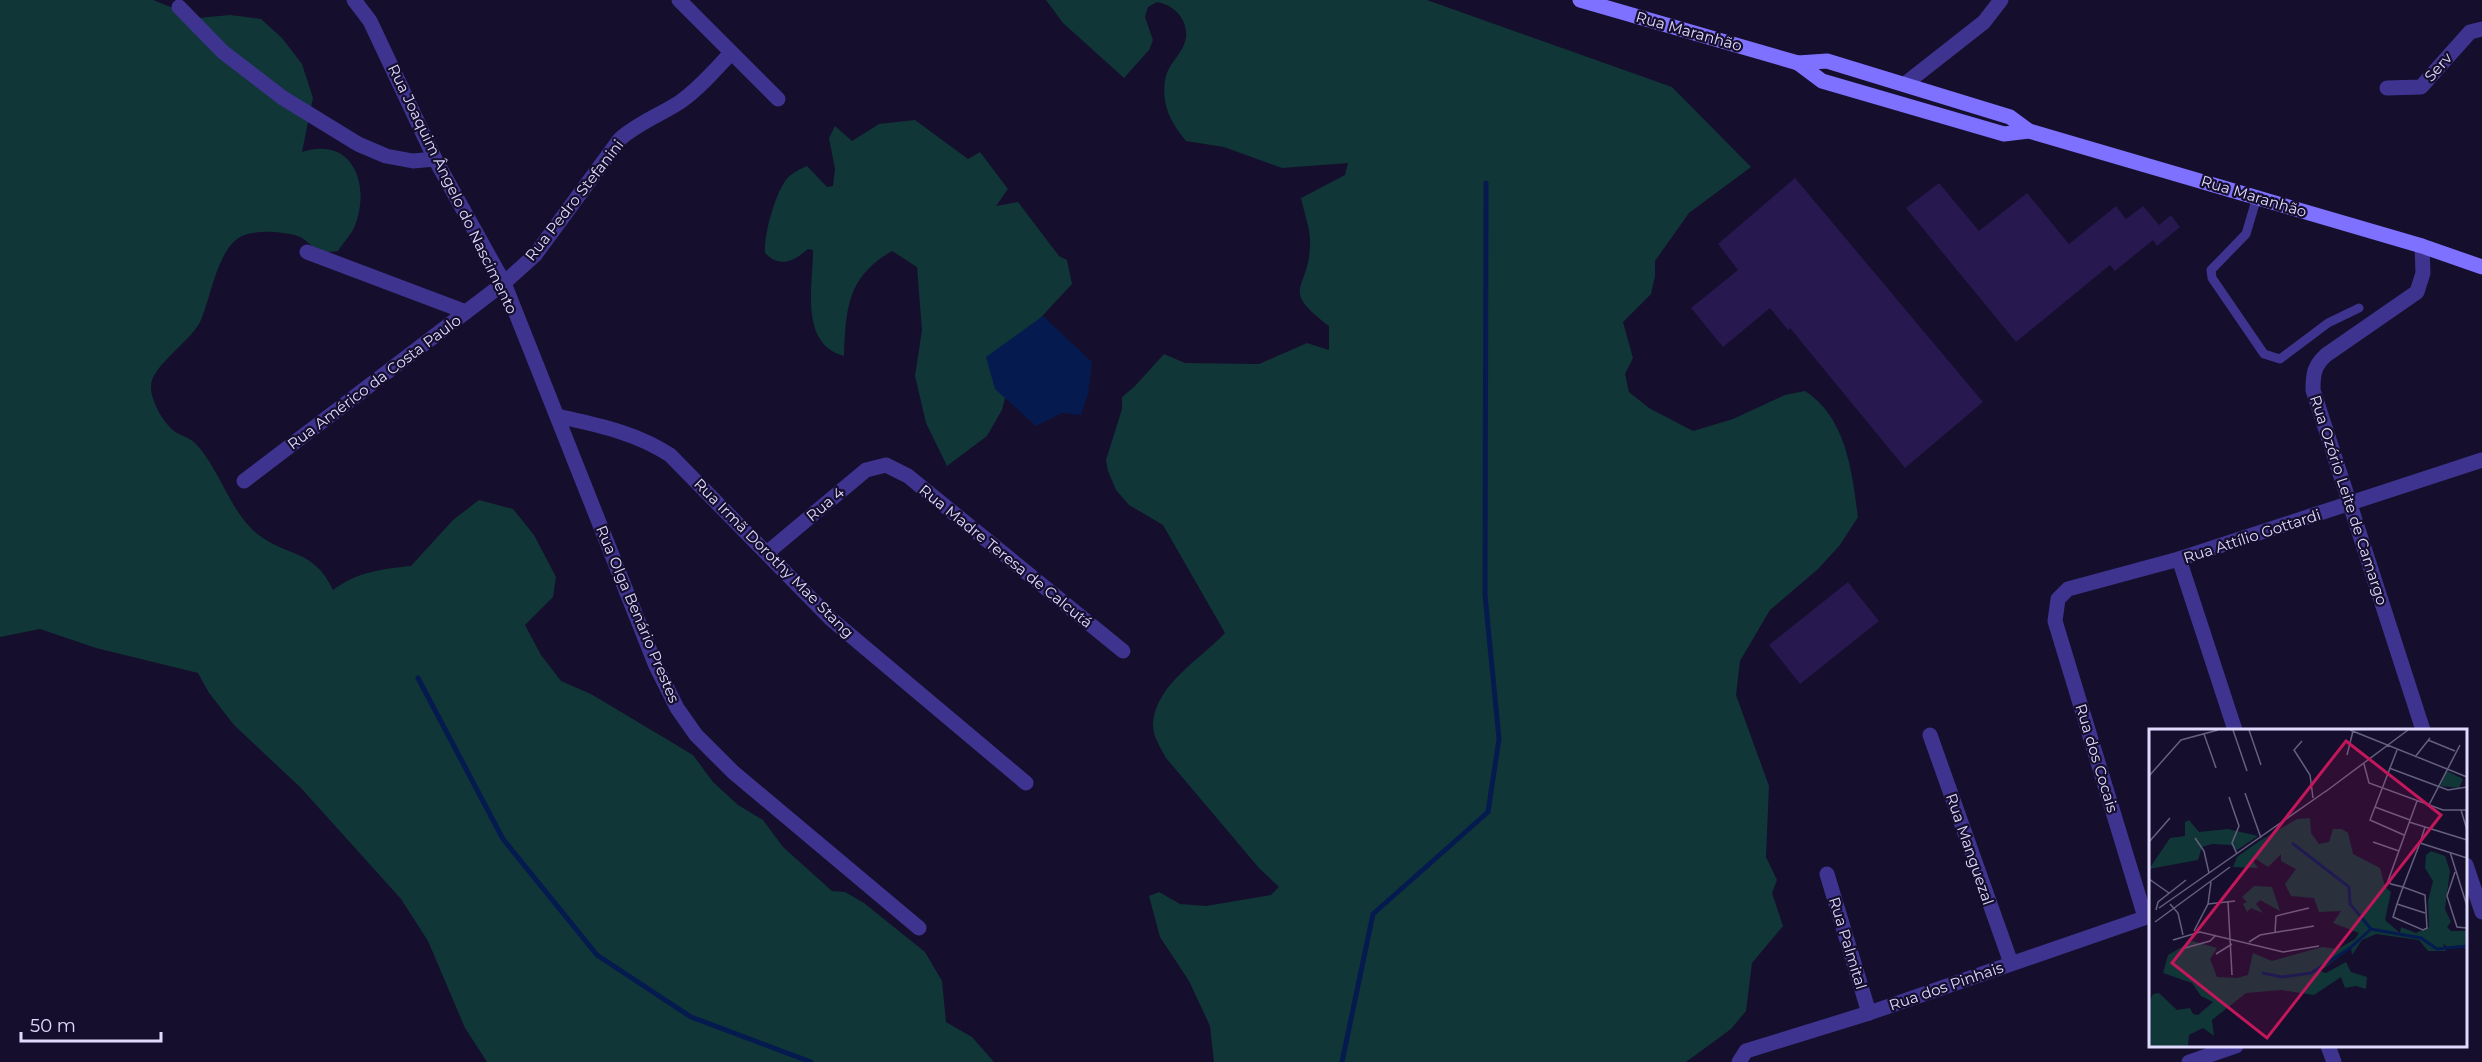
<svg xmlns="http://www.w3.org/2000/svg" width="2482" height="1062" viewBox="0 0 2482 1062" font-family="Montserrat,sans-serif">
<rect width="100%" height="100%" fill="#150e2c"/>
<g fill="#103637">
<path d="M0,0H153L198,18L230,15L261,19L282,38L302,64L313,98L302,152C353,135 372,186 354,228C350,236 343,243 338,251L320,253C314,248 308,242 302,238C288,231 253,229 240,237C216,252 211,299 200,322C191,341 150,367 151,387C151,401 163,422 174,431C180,435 188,437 194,442C217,464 231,512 255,532C286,558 314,548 333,590C357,572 381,569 411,566L453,520L479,500L513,509L534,535L556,577L553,597L525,625L541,655L561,681L591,694L693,755L713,782L738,805L763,820L783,847L832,891L845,892L864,903L925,952L942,981L946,1022L972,1037L994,1062H487L465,1028L428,941L401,899L301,788L234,725L209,693L198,673L96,648L40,629L0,637Z"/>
<path d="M1046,0H1427L1672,87L1751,167L1689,213L1655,261V276L1651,294L1623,322L1633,358L1625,374L1629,392L1649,408L1693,431L1733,419L1785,395L1805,391C1847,418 1852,473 1858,517L1840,545L1818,569L1770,610L1740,661L1736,695L1769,786L1766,857L1777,880L1772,893L1783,926L1752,963L1746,1011L1731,1029L1686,1062H1214L1210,1026L1189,981L1160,937L1149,896L1159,892L1180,904L1206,906L1271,895L1279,887L1259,868L1166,758C1160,747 1152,735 1153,723C1156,684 1201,659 1225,633L1163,525L1129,505L1116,490L1108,471L1106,460L1122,409V397L1134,387L1164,354L1185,363L1259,364L1307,343L1329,350V326C1278,287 1309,292 1310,245C1311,230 1304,213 1301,198L1345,175L1348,163L1282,168L1224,147L1186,141C1170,122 1160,102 1166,76C1169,63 1184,52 1186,38C1188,19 1174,5 1157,2L1148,7L1145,17L1153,40L1149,50L1124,78L1063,23Z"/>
<path d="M915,120L968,159L980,152L1008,189L996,206L1018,202L1059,256L1067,260L1072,284L1019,341L1002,410L987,436L947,466L926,423L915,376L922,330L917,267L892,251C847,277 846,308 844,356C799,344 813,286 813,250L808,249C793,262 780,268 765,253C764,235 774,198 784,183C789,174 798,170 807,166L827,187L833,186L835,169L829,138L835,126L852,141L879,124Z"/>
</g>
<path fill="#051b4f" d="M1043,316L1092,362L1088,394L1081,415L1062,413L1036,426L995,389L986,357Z"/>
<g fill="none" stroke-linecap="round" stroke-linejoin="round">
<g stroke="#051b4f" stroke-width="5">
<path d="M418,678L503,839L597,955L691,1017L811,1062"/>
<path d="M1342,1062L1373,914L1488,812L1499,739L1485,595L1486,183"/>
</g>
</g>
<g fill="#27184f">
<path d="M1795,178L1983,402L1905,468L1790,328L1788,330L1770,308L1723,347L1691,308L1738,270L1718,244Z"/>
<path d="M1939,183L1979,231L2027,193L2069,244L2116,206L2126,219L2143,206L2159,225L2171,215L2180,227L2157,246L2153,240L2115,271L2110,265L2016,342L1906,208Z"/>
<path d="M1848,582L1879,621L1800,684L1769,645Z"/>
</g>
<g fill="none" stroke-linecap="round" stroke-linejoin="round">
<path stroke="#3e3490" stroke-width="9" d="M2257,197L2246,234L2211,270L2212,278L2264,354L2280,359L2328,323L2359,308"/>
<g stroke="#3e3490" stroke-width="15">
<path d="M354,0L370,21L435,159L504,283L656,666L677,708L696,735L733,772L919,928"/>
<path d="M679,0L778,99"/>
<path d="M179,7L223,52L283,98L358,144L386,156L413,161L435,159"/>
<path d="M1905,84L1984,22L2001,0"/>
<path d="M2387,88L2421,87L2470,32L2482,29"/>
<path d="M2422,246L2423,273L2417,292L2326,355C2314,366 2313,374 2313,390L2423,730"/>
<path d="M307,252L466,312"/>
<path d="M557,416C597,425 635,432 670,455L831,619L1026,783"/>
<path d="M244,481L504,283L535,255L620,139C638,123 660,115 680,102C699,89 715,70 731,53"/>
<path d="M768,552L866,470L886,465L908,476L1123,651"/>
<path d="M2179,559L2235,730"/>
<path d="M1930,735L2011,963"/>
<path d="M2466,865L2482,912"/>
<path d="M1827,874L1869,1013"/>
<path d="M2145,917L2055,621L2058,599L2068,589L2179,559L2482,460"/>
<path d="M2328,1046L2334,1062"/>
<path d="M1739,1062L1746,1051L1869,1013L2150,916"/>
<path d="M2189,1062L2236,1046"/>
</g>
<g stroke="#7e71ff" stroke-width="15">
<path d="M1580,0L1798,63L1822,81L2004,134L2029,131L2422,246L2482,267"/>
<path d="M1798,63L1827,61L2010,117L2029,131"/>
</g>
</g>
<g text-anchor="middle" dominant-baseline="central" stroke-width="4.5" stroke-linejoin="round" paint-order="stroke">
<g font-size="15" fill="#e0daff" stroke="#150e2c">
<text transform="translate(1689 31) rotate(16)">Rua Maranhão</text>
<text transform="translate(2438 67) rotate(-48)">Serv</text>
<text transform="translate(453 189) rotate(64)">Rua Joaquim Ângelo do Nascimento</text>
<text transform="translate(2254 196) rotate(17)">Rua Maranhão</text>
<text transform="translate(574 200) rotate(-52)">Rua Pedro Stefanini</text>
<text transform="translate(374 382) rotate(-37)">Rua Américo da Costa Paulo</text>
<text transform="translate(2349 500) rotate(72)">Rua Ozório Leite de Camargo</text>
<text transform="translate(825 504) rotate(-40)">Rua 4</text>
<text transform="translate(2252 536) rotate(-18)">Rua Attílio Gottardi</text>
<text transform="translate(1006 556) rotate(39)">Rua Madre Teresa de Calcutá</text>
<text transform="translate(774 558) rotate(45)">Rua Irmã Dorothy Mae Stang</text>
<text transform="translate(638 614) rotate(67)">Rua Olga Benário Prestes</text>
<text transform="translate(2097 758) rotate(73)">Rua dos Cocais</text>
<text transform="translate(1970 849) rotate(71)">Rua Manguezal</text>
<text transform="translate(1848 943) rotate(73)">Rua Palmital</text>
<text transform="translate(1946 986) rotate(-19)">Rua dos Pinhais</text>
</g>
</g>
<g transform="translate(2149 729)">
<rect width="318" height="318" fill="#150e2c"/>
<path d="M298,42L314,50L310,59L291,57ZM161,89L162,104L170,115L180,113L184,100H193L199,104L204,125L231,139L236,158L242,163L236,191L251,204L252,198L267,204L280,198L279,172L284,152L276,139L277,126L282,122L296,127L301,142L296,180L302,193L298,198L302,202H318V221L312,216L298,218L294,214L297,222H279L270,211L227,205L213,211L203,226L202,219L171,242L177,244L197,233L202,243L218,248L217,260L207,257L196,259L192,248L165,266L132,261L97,264L63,291L65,307L54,299L40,306L39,317H0V274L4,265L10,264L28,281L41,279L44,285L49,286L64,273L52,267L43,254L14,244L19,226L43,212L68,219L61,230L68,248L88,249L99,246L104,224L123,232L173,218L189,220L206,210L210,204L184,194L192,182L170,183L165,169L142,167L136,155L147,140L132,132V125L119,138L107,130L104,132L109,139L84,138L88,128L109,113L148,90ZM40,91L50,103L79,100L109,107L88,121L82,116L63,115L53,118L49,131L0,140L21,109L36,107V93ZM105,157L123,158L131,182L111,171L107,175L114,184L102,179L98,183L94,175L98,173L93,168Z" fill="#103637"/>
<path fill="none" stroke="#051b4f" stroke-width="3" d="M143,114L200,158L201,175L222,200M113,244L133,248L162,244L201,219L222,200L272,209L288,220L318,217"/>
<path fill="none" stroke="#666080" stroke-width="1.5" d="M84,1L98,42M100,1L112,36M201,1L318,48M55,5L67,39M279,11L306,22M153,12L145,21L161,46L164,69M248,21L221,91L255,106M198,26L204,2M266,28L281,9M215,35L220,54L294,81H318M240,39L299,61L318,58M0,47L32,11L69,1M176,63L259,1M96,64L112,109M80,68L90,97L83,114L88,125M268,72L239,152L242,155L254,158L276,166L278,199L274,201L244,188L248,175L254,158L271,114L276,98M280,76L311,16M226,78L261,91M312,81L318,101M260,93L318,111M46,109L55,122L60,144M0,113L21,89M224,113L250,122M271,114L318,129M301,123L318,177M306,143L298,167L308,198L318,199M0,150L20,164M79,173L83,246M21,175L29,184L34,206M59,175L86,172M248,175L276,184M10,179L177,62M7,181L9,173L37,151M6,193L81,138M45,202L59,175L62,153M126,204L127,187L160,179M24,211L51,203L134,223L170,217M100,213L111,206L165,197M36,219L61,212L67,206M67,225L83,215"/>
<path fill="#c2185b" fill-opacity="0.15" stroke="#c2185b" stroke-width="3" d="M197,12L292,86L118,309L23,234Z"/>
<rect width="318" height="318" fill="none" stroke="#e0daff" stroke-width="3"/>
</g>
<path d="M21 1032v9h140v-9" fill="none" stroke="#e0daff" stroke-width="3"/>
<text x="30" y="1032" font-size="18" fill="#e0daff" stroke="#150e2c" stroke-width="4.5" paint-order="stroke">50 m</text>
</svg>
